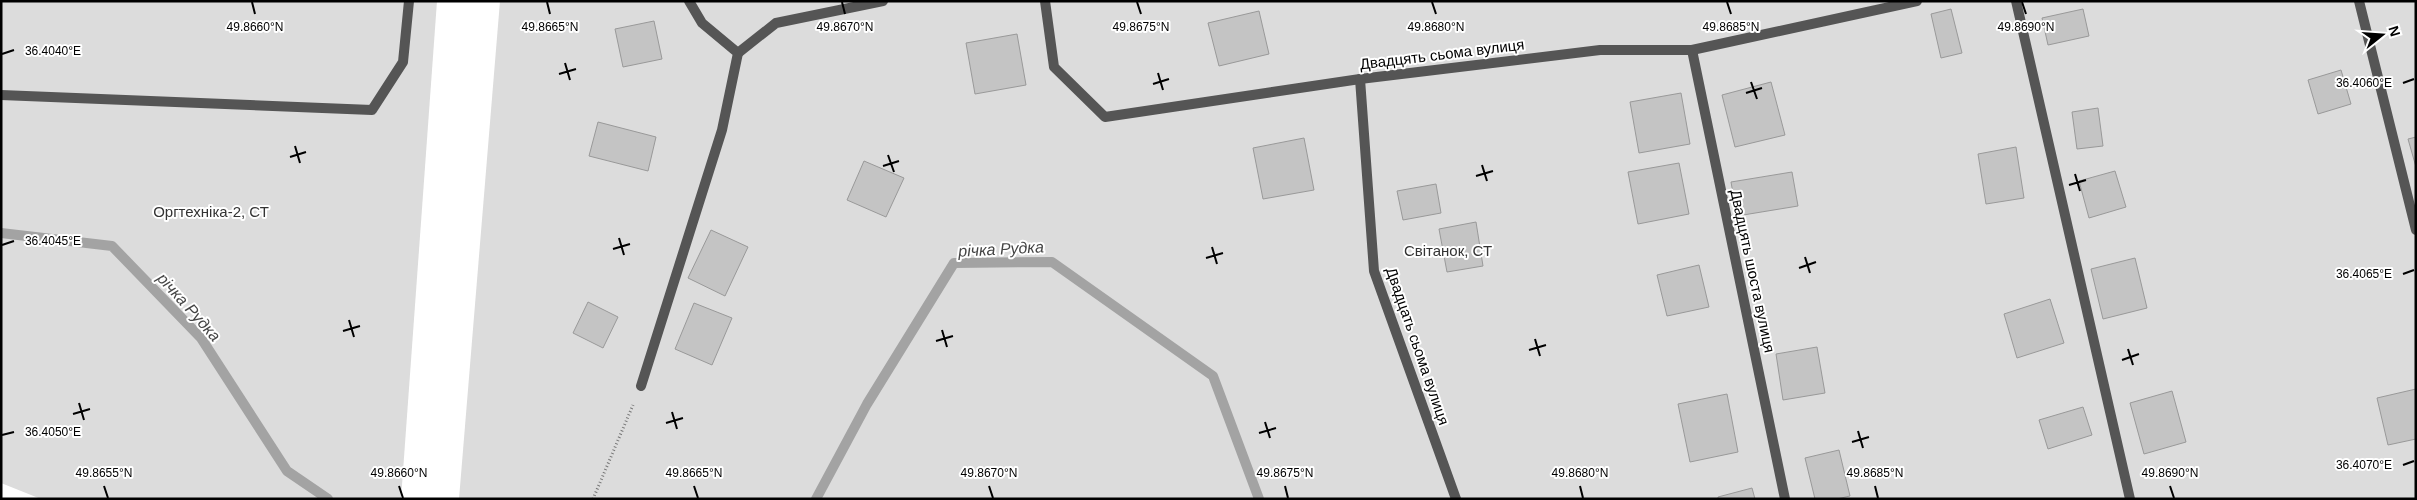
<svg xmlns="http://www.w3.org/2000/svg" width="2417" height="500" viewBox="0 0 2417 500" font-family="Arial,sans-serif">
<rect width="100%" height="100%" fill="#fff"/>
<g fill="#dcdcdc">
<path d="M1,1H437L401,499H41L1,483Z"/>
<path d="M500,1H2416V499H459Z"/>
</g>
<g fill="none" stroke-linecap="round" stroke-linejoin="round">
<g stroke="#a3a3a3" stroke-width="10">
<path d="M1,233L112,246L201,338L287,471L328,499"/>
<path d="M816,499L867,404L954,263L1052,262L1213,376L1259,499"/>
</g>
</g>
<g fill="#c4c4c4" stroke="#999">
<path d="M1951,9L1962,53L1941,58L1931,14Z"/>
<path d="M2083,9L2089,36L2048,45L2042,18Z"/>
<path d="M1259,11L1269,54L1219,66L1208,23Z"/>
<path d="M654,21L662,59L623,67L615,29Z"/>
<path d="M1017,34L1026,85L975,94L966,43Z"/>
<path d="M2341,70L2351,104L2318,114L2308,80Z"/>
<path d="M1771,82L1785,135L1735,147L1722,95Z"/>
<path d="M1681,93L1690,144L1639,153L1630,102Z"/>
<path d="M2098,108L2103,146L2077,149L2072,112Z"/>
<path d="M598,122L656,137L648,171L589,156Z"/>
<path d="M2416,137V167L2408,139Z"/>
<path d="M1304,138L1314,190L1263,199L1253,148Z"/>
<path d="M2016,147L2024,198L1986,204L1978,154Z"/>
<path d="M864,161L904,178L886,217L847,200Z"/>
<path d="M1679,163L1689,214L1638,224L1628,172Z"/>
<path d="M2115,171L2126,207L2089,218L2079,181Z"/>
<path d="M1792,172L1798,206L1737,216L1731,182Z"/>
<path d="M1436,184L1441,213L1403,220L1397,191Z"/>
<path d="M1476,222L1483,266L1447,272L1439,229Z"/>
<path d="M711,230L748,247L725,296L688,278Z"/>
<path d="M2135,258L2147,308L2103,319L2091,269Z"/>
<path d="M1699,265L1709,307L1667,316L1657,275Z"/>
<path d="M2050,299L2064,343L2017,358L2004,314Z"/>
<path d="M588,302L618,317L603,348L573,333Z"/>
<path d="M694,303L732,318L712,365L675,349Z"/>
<path d="M1817,347L1825,393L1783,400L1776,354Z"/>
<path d="M2416,389V439L2388,445L2377,398Z"/>
<path d="M2172,391L2186,442L2144,454L2130,403Z"/>
<path d="M1727,394L1738,452L1690,462L1678,404Z"/>
<path d="M2083,407L2092,435L2048,449L2039,420Z"/>
<path d="M1839,450L1850,496L1837,499H1815L1805,458Z"/>
<path d="M1752,488L1755,499H1718V497Z"/>
</g>
<g fill="none" stroke-linecap="round" stroke-linejoin="round">
<path stroke="#777" stroke-width="3" stroke-dasharray="1 2.5" stroke-linecap="butt" d="M593,499L633,405"/>
<g stroke="#555" stroke-width="10">
<path d="M2016,1L2130,499"/>
<path d="M1692,50L1785,499"/>
<path d="M738,53L776,23L883,1"/>
<path d="M1,95L372,110L403,62L409,1"/>
<path d="M641,386L722,130L738,53L702,23L689,1"/>
</g>
<g stroke="#555" stroke-width="10">
<path d="M1045,1L1054,67L1105,117L1360,79L1600,50H1692L1917,1"/>
<path d="M2359,1L2416,230"/>
<path d="M1360,79L1374,271L1456,499"/>
</g>
</g>
<path fill="none" stroke="#000" stroke-width="2" d="M252,2L255,14M547,2L550,14M842,2L845,14M1137,2L1141,14M1432,2L1436,14M1727,2L1731,14M2022,2L2026,14M2,54L14,50M565,63L570,80M1158,73L1163,90M559,74L576,69M1751,82L1757,99M2403,83L2414,79M1153,84L1169,79M1746,93L1762,88M295,146L300,163M888,155L894,172M290,157L306,152M1482,165L1487,181M883,166L899,161M2075,174L2080,191M1476,176L1493,171M2069,185L2086,180M619,238L624,255M2,245L14,241M1212,247L1217,264M613,249L630,244M1805,257L1810,273M1206,258L1223,253M1799,268L1816,262M2403,274L2414,270M349,320L354,337M942,330L947,347M343,331L360,326M1535,339L1540,356M936,341L953,336M2128,349L2133,365M1529,350L1546,345M2122,360L2139,354M79,403L84,420M672,412L677,429M73,414L90,409M1265,422L1270,438M666,423L683,418M1858,431L1863,448M1259,433L1276,428M2,435L14,432M1852,442L1869,437M2403,465L2414,461M104,486L108,498M399,486L403,498M694,486L698,498M989,486L993,498M1285,486L1288,498M1580,486L1583,498M1875,486L1878,498M2170,486L2174,498"/>
<g text-anchor="middle" dominant-baseline="central" stroke-width="4" stroke-linejoin="round" paint-order="stroke">
<g font-size="15" fill="#000" stroke="#fff">
<text transform="translate(1442 54) rotate(-7)">Двадцять сьома вулиця</text>
<text transform="translate(1753 271) rotate(78)">Двадцять шоста вулиця</text>
<text transform="translate(1418 346) rotate(71)">Двадцать сьома вулиця</text>
</g>
<g font-size="15" fill="#333" stroke="#fff">
<text x="211" y="211">Оргтехніка-2, СТ</text>
<text x="1448" y="250">Світанок, СТ</text>
</g>
<g font-size="16" font-style="italic" fill="#444" stroke="#fff">
<text transform="translate(1001 249) rotate(-3)">річка Рудка</text>
<text transform="translate(189 307) rotate(48)">річка Рудка</text>
</g>
</g>
<g font-size="12" text-anchor="middle" fill="#000" stroke="#fff" stroke-width="4" stroke-linejoin="round" paint-order="stroke">
<text x="255" y="31">49.8660°N</text>
<text x="550" y="31">49.8665°N</text>
<text x="845" y="31">49.8670°N</text>
<text x="1141" y="31">49.8675°N</text>
<text x="1436" y="31">49.8680°N</text>
<text x="1731" y="31">49.8685°N</text>
<text x="2026" y="31">49.8690°N</text>
<text x="53" y="55">36.4040°E</text>
<text x="2364" y="87">36.4060°E</text>
<text x="53" y="245">36.4045°E</text>
<text x="2364" y="278">36.4065°E</text>
<text x="53" y="436">36.4050°E</text>
<text x="2364" y="469">36.4070°E</text>
<text x="104" y="477">49.8655°N</text>
<text x="399" y="477">49.8660°N</text>
<text x="694" y="477">49.8665°N</text>
<text x="989" y="477">49.8670°N</text>
<text x="1285" y="477">49.8675°N</text>
<text x="1580" y="477">49.8680°N</text>
<text x="1875" y="477">49.8685°N</text>
<text x="2170" y="477">49.8690°N</text>
</g>
<rect width="2417" height="500" fill="none" stroke="#000000" stroke-width="5"/>
<g transform="translate(2382 35) rotate(73)" stroke="#ffffff" stroke-width="4" paint-order="stroke">
<path d="M0-4L9 19L0 12L-9 19Z" fill="#000000"/>
<text y="-8" font-size="14" font-weight="bold" text-anchor="middle" fill="#000000">N</text>
</g>
</svg>
